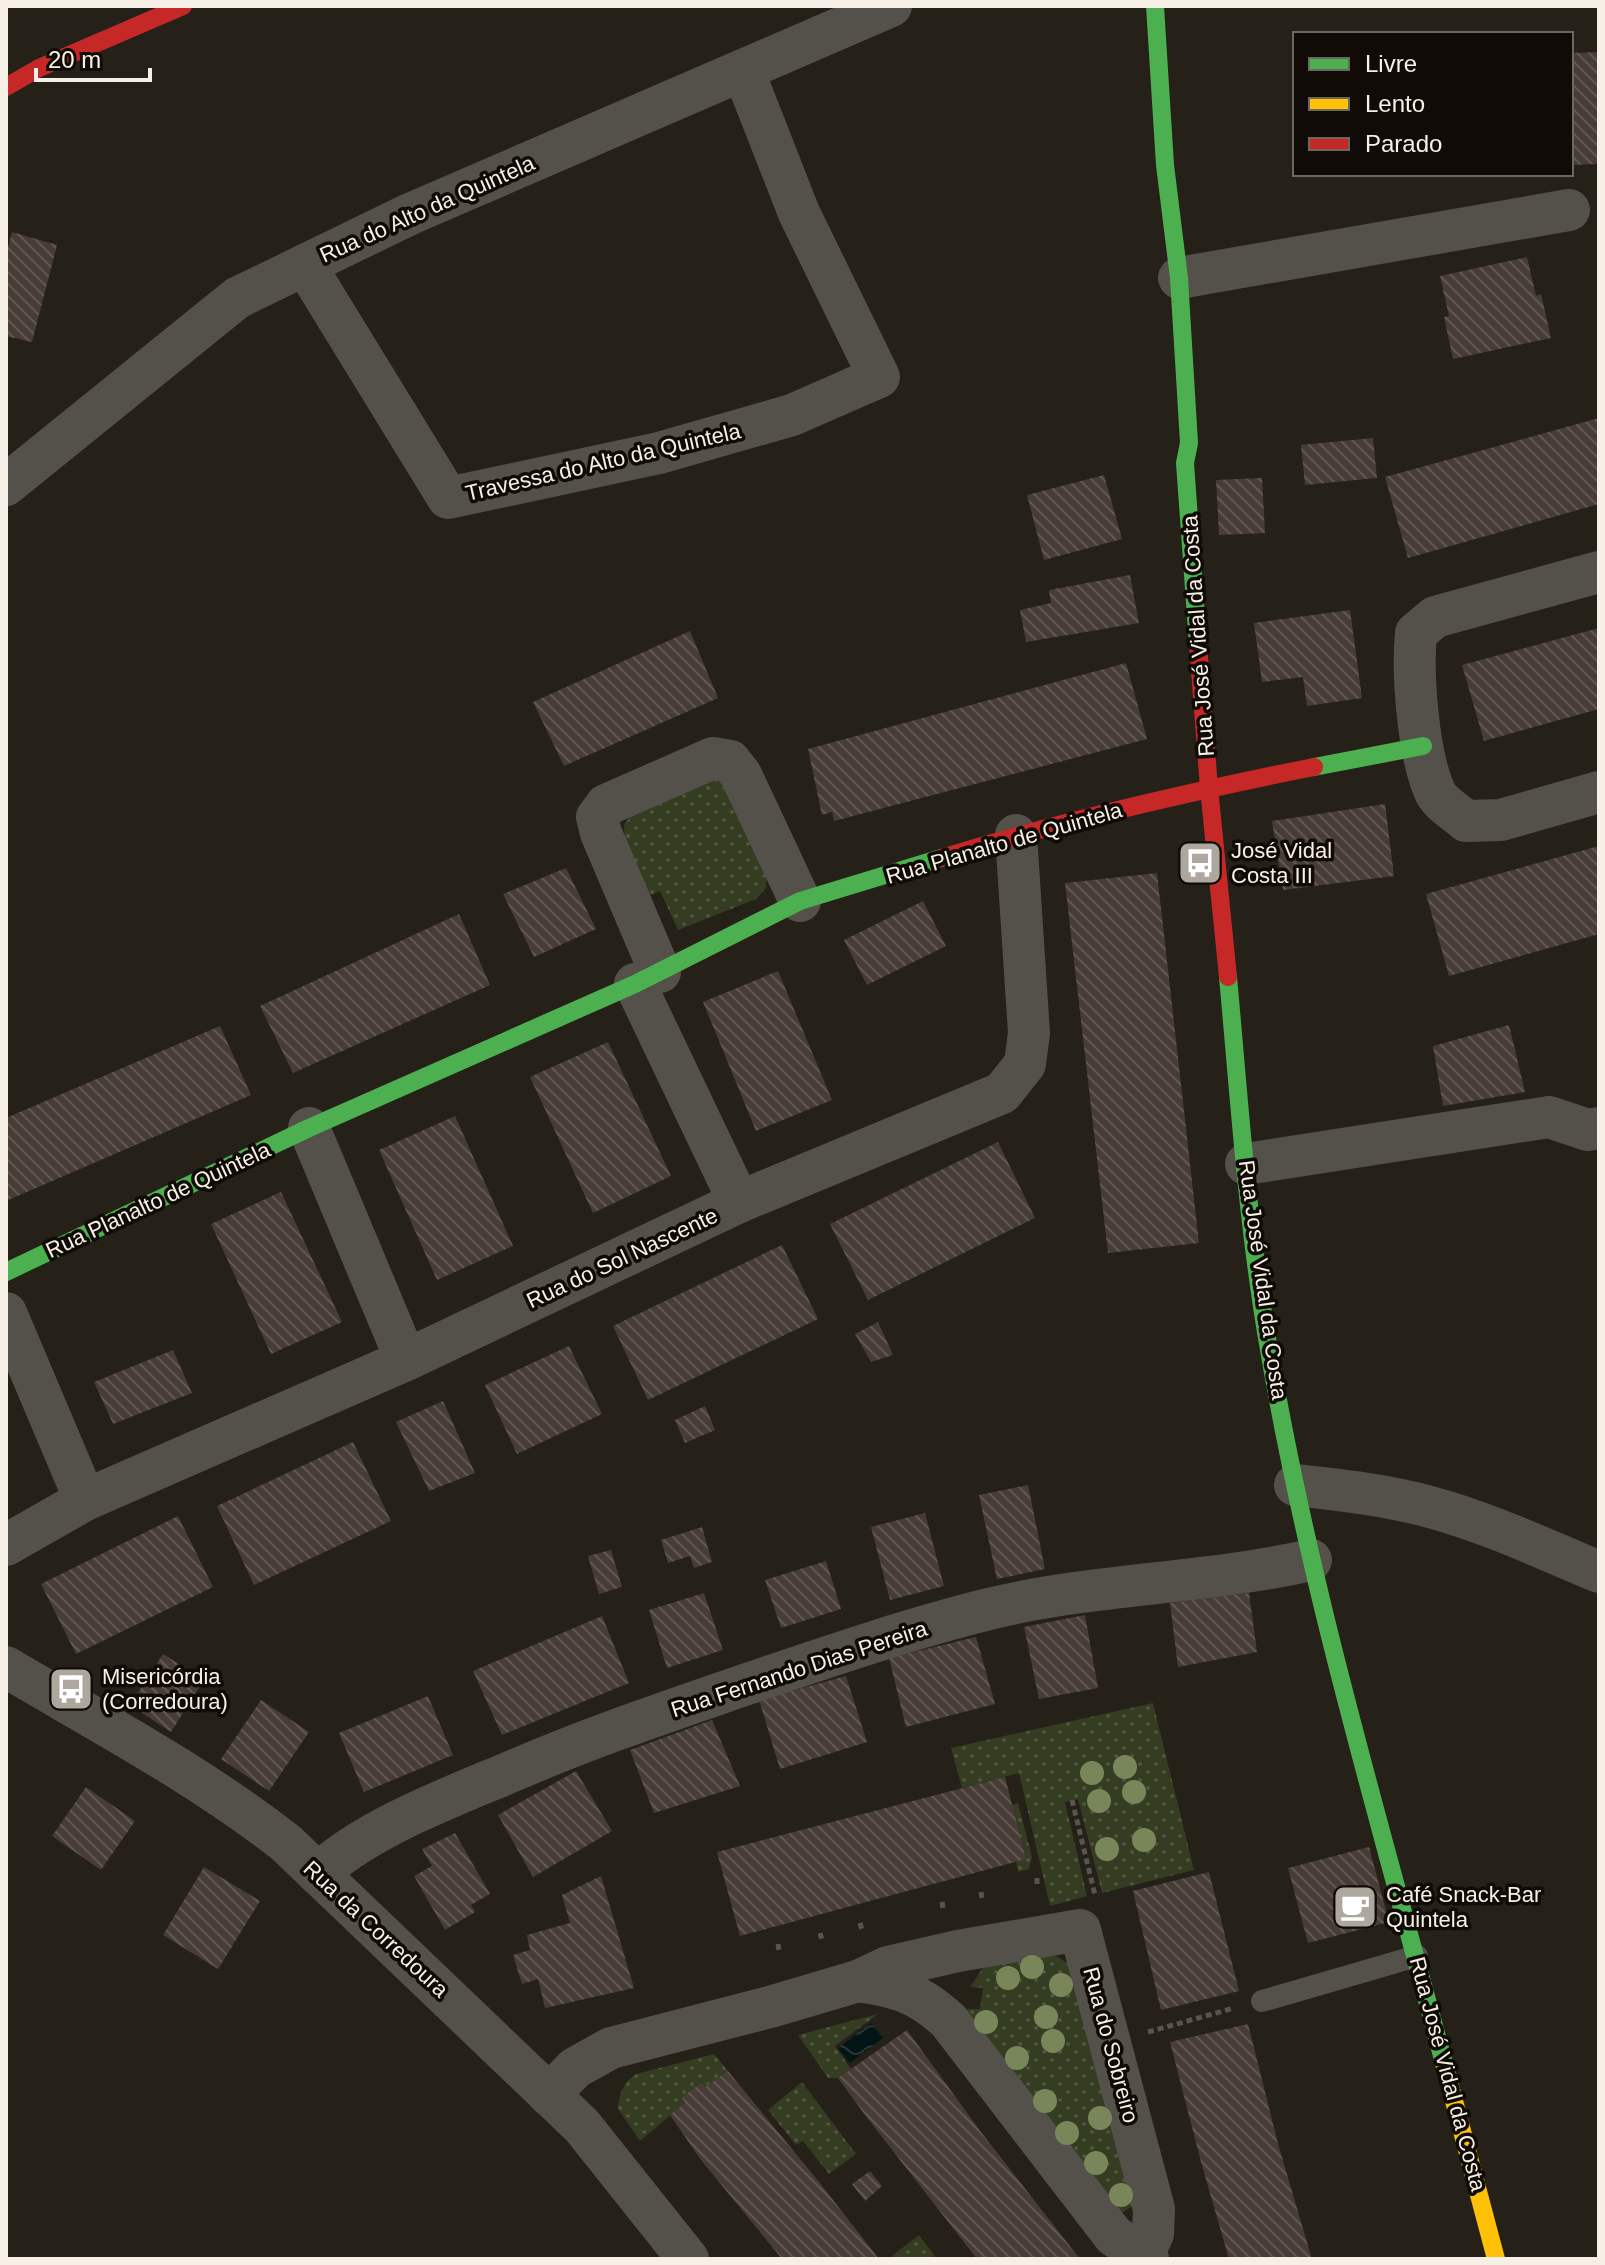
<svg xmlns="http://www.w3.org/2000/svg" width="1605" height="2265" viewBox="0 0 1605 2265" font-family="Helvetica,sans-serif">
<defs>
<pattern id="green-dots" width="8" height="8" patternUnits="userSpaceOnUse" patternTransform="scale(2)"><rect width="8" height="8" fill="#343d22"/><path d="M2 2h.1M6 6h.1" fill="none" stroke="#525942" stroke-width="1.8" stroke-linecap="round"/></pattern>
<pattern id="water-waves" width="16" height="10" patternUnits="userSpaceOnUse" patternTransform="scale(2)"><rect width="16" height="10" fill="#031416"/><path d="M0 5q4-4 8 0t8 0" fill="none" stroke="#283638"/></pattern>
<pattern id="building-back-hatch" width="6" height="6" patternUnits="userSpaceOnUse" patternTransform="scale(2)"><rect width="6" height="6" fill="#473c36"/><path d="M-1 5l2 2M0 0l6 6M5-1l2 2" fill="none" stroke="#625853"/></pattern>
</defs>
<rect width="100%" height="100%" fill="#252018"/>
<g fill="url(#green-dots)">
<path d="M708,780H723L767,873L766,888L756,899L678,930L660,891L648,896L625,842L624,824L634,813Z"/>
<path d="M1153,1703L1194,1870L1102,1893L1078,1799L1065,1802L1087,1896L1050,1906L1019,1773L962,1788L951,1748Z"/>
<path d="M1018,1803L1032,1857L1029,1869L1018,1872L1016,1862L1026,1858L1012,1805Z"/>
<path d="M1036,1951L1056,1956L1070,1965L1135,2205L1122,2212L1109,2208L965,2022L967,2009H980L983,1988L970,1987L983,1968Z"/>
<path d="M878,2014L835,2046L851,2069L838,2078H828L798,2035Z"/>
<path d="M714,2054L728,2071L705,2087L701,2083L682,2097L685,2103L640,2141L618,2109C619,2094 623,2082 636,2074Z"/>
<path d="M802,2082L856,2154L829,2174L803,2141L796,2145L768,2110Z"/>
<path d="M919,2235L937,2259H894L892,2256Z"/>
</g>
<path fill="url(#water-waves)" d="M871,2023L883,2038L850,2063L838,2048Z"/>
<g fill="url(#building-back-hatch)">
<path d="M1599,52V164L1571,165V53Z"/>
<path d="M12,232L57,245L32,342L6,336V255Z"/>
<path d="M1527,257L1536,296L1541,294L1551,338L1453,359L1444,317L1449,316L1440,276Z"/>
<path d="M1599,418V504L1408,558L1385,477Z"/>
<path d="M1373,438L1377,478L1305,485L1301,445Z"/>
<path d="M1104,475L1122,539L1044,560L1027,495Z"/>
<path d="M1262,478L1265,533L1219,535L1216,480Z"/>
<path d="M1130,575L1139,623L1026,642L1020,610L1051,603L1049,590Z"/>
<path d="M1350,610L1362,698L1307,706L1303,677L1262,682L1254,623Z"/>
<path d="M1599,628V709L1484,741L1462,665Z"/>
<path d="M690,631L718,698L564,766L533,702Z"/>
<path d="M1126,663L1147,739L834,821L832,812L822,815L808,749Z"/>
<path d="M1385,804L1394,876L1283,890L1272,821Z"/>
<path d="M1599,846V934L1449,976L1426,894Z"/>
<path d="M566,868L596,929L534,957L503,894Z"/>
<path d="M1157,873L1199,1243L1108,1253L1065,883Z"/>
<path d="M923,901L946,946L867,985L844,940Z"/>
<path d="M459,914L490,985L293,1073L260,1006Z"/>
<path d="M778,971L832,1100L756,1131L703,1002Z"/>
<path d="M1509,1025L1525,1092L1443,1106L1433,1046Z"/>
<path d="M220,1026L251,1095L6,1201V1118Z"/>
<path d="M608,1042L671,1176L593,1213L530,1077Z"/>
<path d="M455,1116L513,1246L437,1280L379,1150Z"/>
<path d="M998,1142L1035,1218L868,1300L830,1224Z"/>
<path d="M281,1192L342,1322L271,1354L211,1224Z"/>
<path d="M782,1245L818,1319L648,1400L613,1326Z"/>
<path d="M878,1322L893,1355L871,1362L855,1334Z"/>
<path d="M569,1346L602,1414L517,1454L485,1385Z"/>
<path d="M173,1350L192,1393L113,1424L94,1382Z"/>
<path d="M443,1401L475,1473L429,1491L396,1422Z"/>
<path d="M705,1406L715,1430L685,1443L675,1420Z"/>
<path d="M353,1442L391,1521L254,1585L217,1506Z"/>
<path d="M1028,1485L1045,1569L997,1579L979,1495Z"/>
<path d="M925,1513L944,1586L890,1600L871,1527Z"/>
<path d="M178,1516L213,1587L76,1654L41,1584Z"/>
<path d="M702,1527L712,1562L694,1568L690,1556L668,1563L661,1540Z"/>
<path d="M611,1550L622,1587L599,1594L588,1556Z"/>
<path d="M826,1561L841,1609L781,1628L765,1580Z"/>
<path d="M704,1593L723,1650L667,1668L649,1610Z"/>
<path d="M1249,1593L1257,1652L1178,1667L1170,1603Z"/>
<path d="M1085,1615L1098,1688L1039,1699L1024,1627Z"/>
<path d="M602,1616L629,1683L502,1735L473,1671Z"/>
<path d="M976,1637L995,1704L906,1727L889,1658Z"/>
<path d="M163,1654L204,1680L171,1732L130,1705Z"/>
<path d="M846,1676L867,1742L780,1769L759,1700Z"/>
<path d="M428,1696L453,1755L364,1792L339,1733Z"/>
<path d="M261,1700L309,1732L269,1791L221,1759Z"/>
<path d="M712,1720L740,1786L654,1813L630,1750Z"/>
<path d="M576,1771L612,1831L533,1877L498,1815Z"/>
<path d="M1005,1777L1026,1859L740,1936L717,1852Z"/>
<path d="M86,1787L135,1821L101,1870L52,1836Z"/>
<path d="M455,1833L490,1894L471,1905L475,1912L445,1930L414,1876L432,1866L422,1849Z"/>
<path d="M1369,1847L1389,1922L1308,1943L1288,1868Z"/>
<path d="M204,1867L260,1901L218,1969L163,1935Z"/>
<path d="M1209,1872L1239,1991L1161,2010L1133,1891Z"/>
<path d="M601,1876L634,1988L545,2008L538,1979L522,1984L513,1955L530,1950L527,1935L570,1923L562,1895Z"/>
<path d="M1248,2024L1278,2144L1312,2259H1229L1201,2162L1170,2042Z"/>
<path d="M907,2030L981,2132L1080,2259H977L865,2115L838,2078Z"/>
<path d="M728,2071L819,2182L879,2259H782L701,2160L670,2115L685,2103L682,2097L701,2083L705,2087Z"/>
<path d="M870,2171L882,2186L865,2201L852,2184Z"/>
</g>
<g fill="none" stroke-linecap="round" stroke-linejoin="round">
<g stroke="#58544e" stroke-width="5" stroke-dasharray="6 4" stroke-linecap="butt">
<path d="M1072,1800L1095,1895"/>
<path d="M1037,1884V1876"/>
<path d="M981,1892L982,1899"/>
<path d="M942,1902L943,1908"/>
<path d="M860,1923L862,1930"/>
<path d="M820,1933L822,1940"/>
<path d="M778,1944L779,1951"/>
<path d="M1148,2032L1234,2008"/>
</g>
<path stroke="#54504a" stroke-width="22" d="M1262,2001L1417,1956"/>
<g stroke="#54504a" stroke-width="42">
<path d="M305,265L448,498L659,453L792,415L879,377L799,213L743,70"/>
<path d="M1179,278L1569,210"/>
<path d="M6,485L237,298L410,214L891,6"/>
<path d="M1599,572L1435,617L1416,633C1412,674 1418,754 1435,792C1440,803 1457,813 1466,821L1501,820L1599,792"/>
<path d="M660,972L601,833L597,817L606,805L713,758L730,761L741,775L800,901"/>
<path d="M635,984L739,1202"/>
<path d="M309,1128L406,1360"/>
<path d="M1246,1164L1549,1117L1588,1130L1599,1128"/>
<path d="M6,1313L85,1500"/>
<path d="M1295,1485C1341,1490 1386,1495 1430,1507C1489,1523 1544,1549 1599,1572"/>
<path d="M6,1545L85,1500L406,1360L739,1202L1002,1093L1025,1064L1029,1033L1016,835"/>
<path d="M6,1667C101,1723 199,1775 286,1843L582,2126L688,2259"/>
<path d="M318,1874C366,1828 454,1796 515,1770C591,1737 669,1711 747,1684C827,1657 908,1629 989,1609C1095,1583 1205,1584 1311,1560"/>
<path d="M858,1981C898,1987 918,1993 948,2020L1114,2236L1130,2246L1145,2250"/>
<path d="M549,2095L575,2068L611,2048L770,2007L858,1981L888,1967L958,1951L1080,1930L1154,2209L1153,2234L1145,2250L1148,2259"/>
</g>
<g stroke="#4caf50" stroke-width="18">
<path d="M1155,6L1165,165L1179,278L1189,443L1185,463L1198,644"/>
<path d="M1314,767L1423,746"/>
<path d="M1228,977C1239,1097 1247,1219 1267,1338C1308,1585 1381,1826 1445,2067"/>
<path d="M6,1272L309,1128L635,984L800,901L941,858"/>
</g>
<path stroke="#ffc107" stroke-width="18" d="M1445,2067L1496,2259"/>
<g stroke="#c62828" stroke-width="18">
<path d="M6,87L39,68L183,6"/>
<path d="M1198,644L1209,788L1228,977"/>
<path d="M941,858C1063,821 1188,792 1314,767"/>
</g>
</g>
<g fill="#798659">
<circle cx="1125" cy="1767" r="12"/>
<circle cx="1092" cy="1773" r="12"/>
<circle cx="1134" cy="1792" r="12"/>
<circle cx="1099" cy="1801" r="12"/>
<circle cx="1144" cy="1840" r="12"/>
<circle cx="1107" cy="1849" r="12"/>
<circle cx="1032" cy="1967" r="12"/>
<circle cx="1008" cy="1978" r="12"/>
<circle cx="1061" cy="1985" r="12"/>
<circle cx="1046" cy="2017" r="12"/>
<circle cx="986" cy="2022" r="12"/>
<circle cx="1053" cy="2041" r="12"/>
<circle cx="1017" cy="2058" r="12"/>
<circle cx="1045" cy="2101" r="12"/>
<circle cx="1100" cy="2118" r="12"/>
<circle cx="1067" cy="2133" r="12"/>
<circle cx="1096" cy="2163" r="12"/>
<circle cx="1121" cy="2195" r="12"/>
</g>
<defs>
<g id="bus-square" transform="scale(2.3)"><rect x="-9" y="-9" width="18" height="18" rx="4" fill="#ada79e" stroke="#100b06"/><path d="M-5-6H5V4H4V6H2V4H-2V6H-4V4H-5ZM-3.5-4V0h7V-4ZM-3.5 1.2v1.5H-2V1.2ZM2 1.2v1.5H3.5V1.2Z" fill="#fff"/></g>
<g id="cafe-square" transform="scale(2.3)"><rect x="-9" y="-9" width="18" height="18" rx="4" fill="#ada79e" stroke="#100b06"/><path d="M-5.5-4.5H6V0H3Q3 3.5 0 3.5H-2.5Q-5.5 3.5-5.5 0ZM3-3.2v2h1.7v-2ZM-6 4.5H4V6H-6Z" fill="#fff"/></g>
</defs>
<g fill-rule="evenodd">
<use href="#bus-square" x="1200" y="863"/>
<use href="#bus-square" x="71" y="1689"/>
<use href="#cafe-square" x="1355" y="1907"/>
</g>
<g text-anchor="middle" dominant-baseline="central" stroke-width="7" stroke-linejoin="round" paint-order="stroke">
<g font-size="22" fill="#f6f0e6" stroke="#100b06">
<text transform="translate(427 209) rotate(-24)">Rua do Alto da Quintela</text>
<text transform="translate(603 462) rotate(-13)">Travessa do Alto da Quintela</text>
<text transform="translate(1198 636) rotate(-94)">Rua José Vidal da Costa</text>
<text transform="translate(1004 843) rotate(-16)">Rua Planalto de Quintela</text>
<text transform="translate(158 1200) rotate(-25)">Rua Planalto de Quintela</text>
<text transform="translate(622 1258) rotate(-25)">Rua do Sol Nascente</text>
<text transform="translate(1263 1280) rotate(82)">Rua José Vidal da Costa</text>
<text transform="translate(799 1669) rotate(-18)">Rua Fernando Dias Pereira</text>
<text transform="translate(376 1929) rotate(43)">Rua da Corredoura</text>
<text transform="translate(1111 2045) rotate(75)">Rua do Sobreiro</text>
<text transform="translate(1448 2074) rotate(75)">Rua José Vidal da Costa</text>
</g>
<g font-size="22" fill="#f6f0e6" stroke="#100b06" text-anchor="start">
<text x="1231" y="850">José Vidal<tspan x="1231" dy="25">Costa III</tspan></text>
<text x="102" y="1676">Misericórdia<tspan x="102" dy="25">(Corredoura)</tspan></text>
<text x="1386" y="1894">Café Snack-Bar<tspan x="1386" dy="25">Quintela</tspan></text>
</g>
</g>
<rect width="1605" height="2265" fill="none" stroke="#f6f0e6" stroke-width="16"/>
<rect x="1293" y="32" width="280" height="144" fill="#100b06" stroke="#6c6760" stroke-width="2"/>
<rect x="1309" y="58" width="40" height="12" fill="#4caf50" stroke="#6c6760" stroke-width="2"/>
<text x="1365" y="72" font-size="24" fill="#f6f0e6">Livre</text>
<rect x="1309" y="98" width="40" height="12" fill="#ffc107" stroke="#6c6760" stroke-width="2"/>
<text x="1365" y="112" font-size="24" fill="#f6f0e6">Lento</text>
<rect x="1309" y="138" width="40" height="12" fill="#c62828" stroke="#6c6760" stroke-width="2"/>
<text x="1365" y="152" font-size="24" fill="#f6f0e6">Parado</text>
<path d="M36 68v12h114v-12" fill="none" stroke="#f6f0e6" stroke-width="4"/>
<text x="48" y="68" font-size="24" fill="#f6f0e6" stroke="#100b06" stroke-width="6" paint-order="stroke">20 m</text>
</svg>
